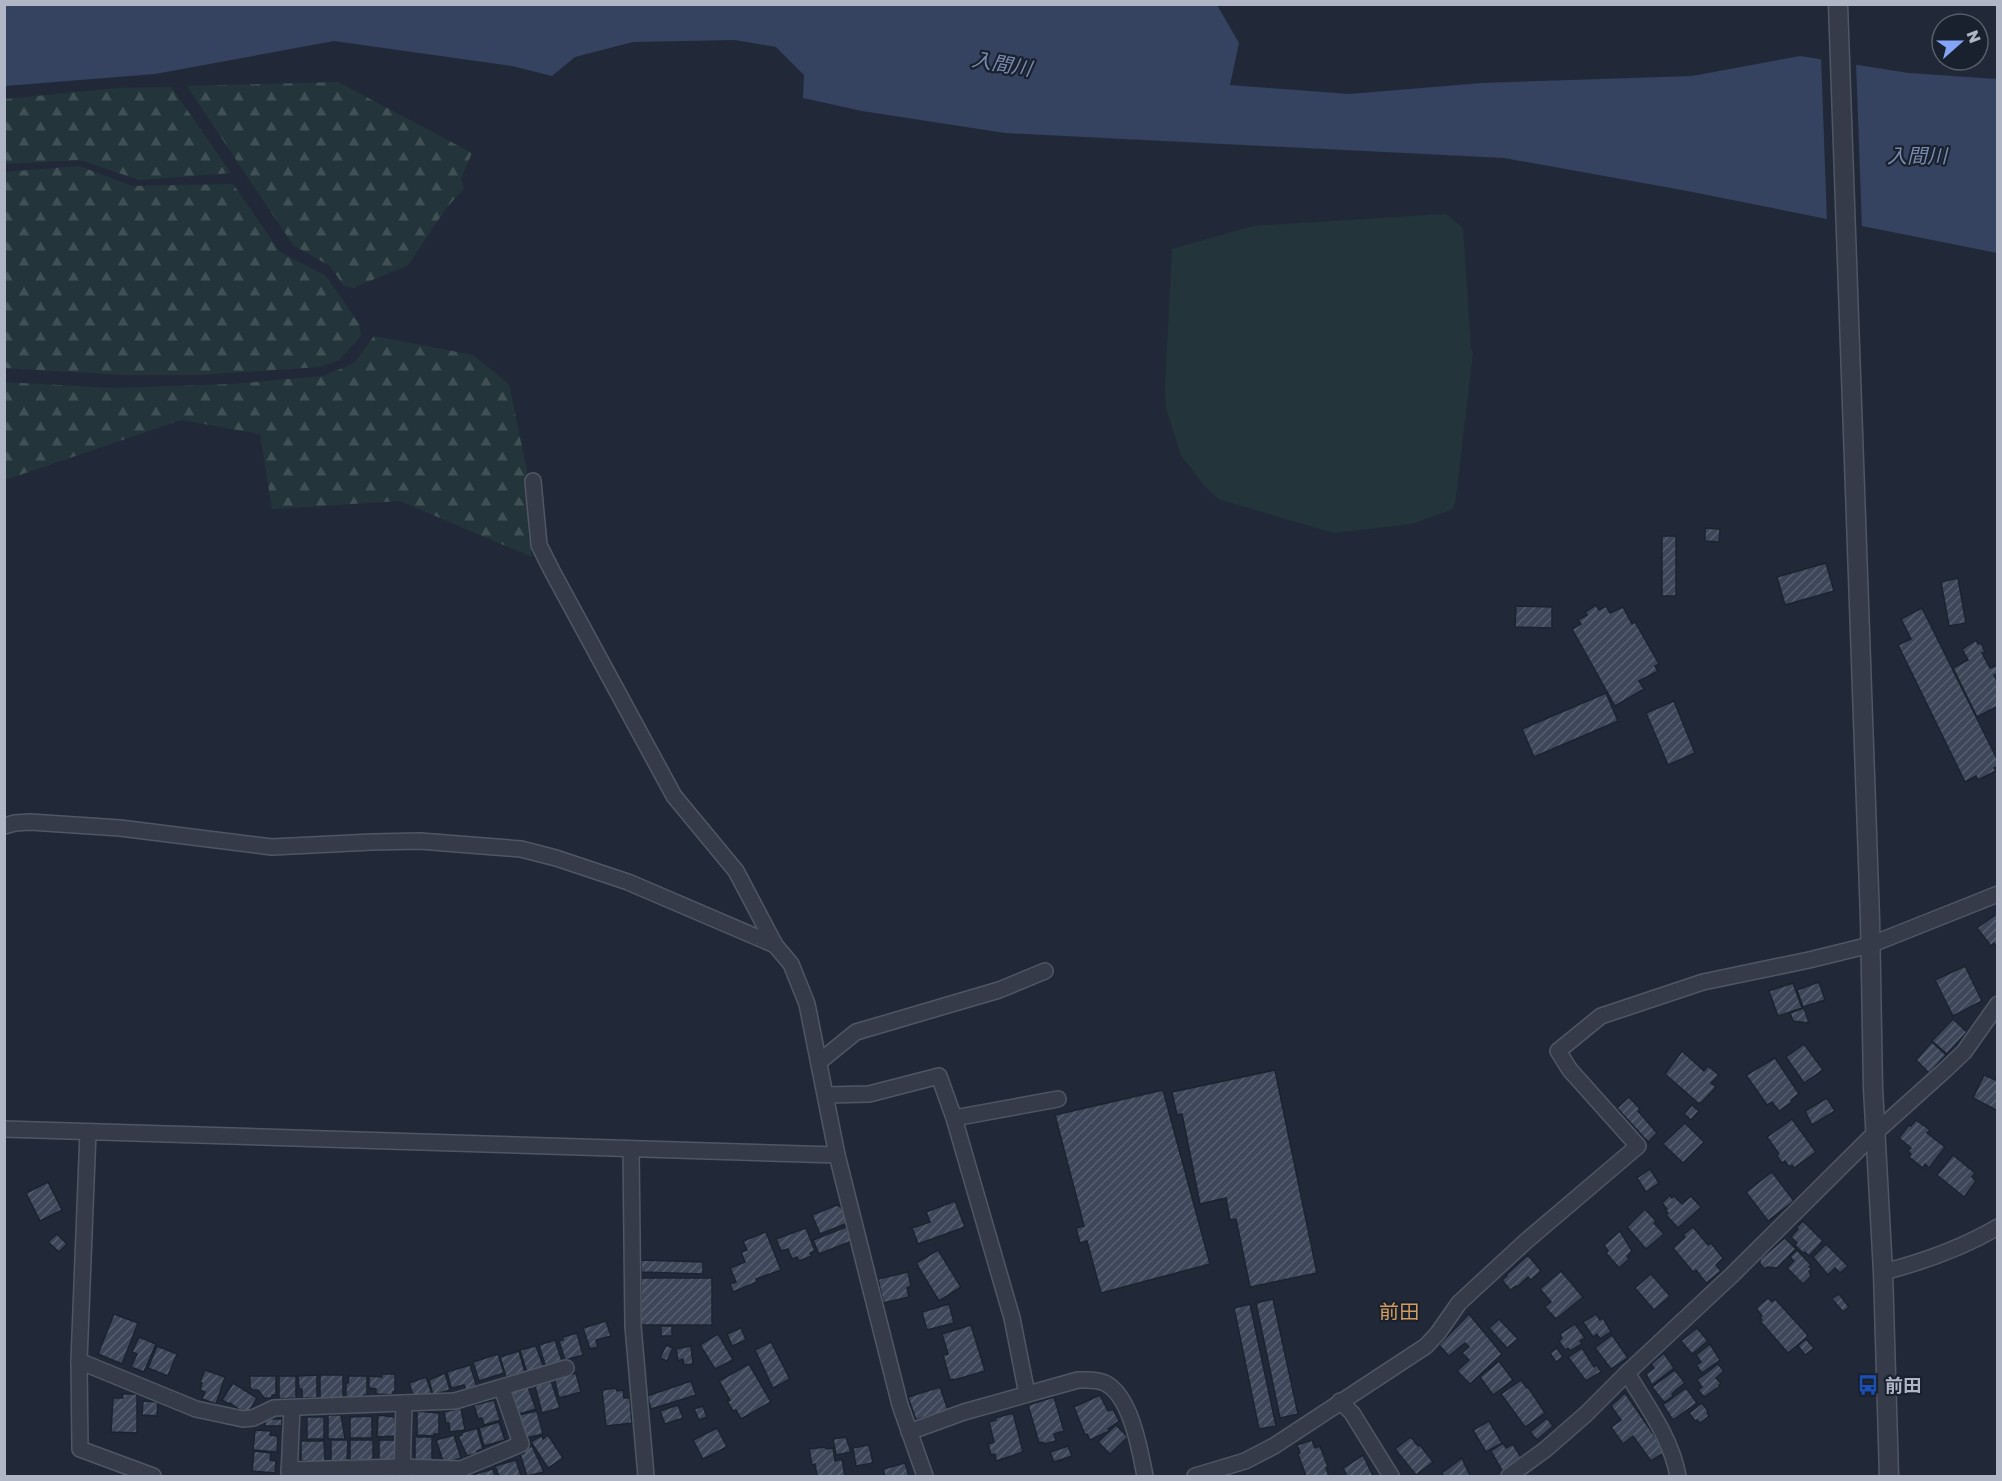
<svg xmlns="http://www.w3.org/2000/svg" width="2002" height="1481" viewBox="0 0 2002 1481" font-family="'Golos Text','Noto Sans JP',sans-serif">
<defs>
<pattern id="forest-firs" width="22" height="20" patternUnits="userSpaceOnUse" patternTransform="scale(1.5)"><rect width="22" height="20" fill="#23353a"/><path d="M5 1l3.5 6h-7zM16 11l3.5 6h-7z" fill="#405055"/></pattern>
<pattern id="building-hatch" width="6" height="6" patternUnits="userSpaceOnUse" patternTransform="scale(1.5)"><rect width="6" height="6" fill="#3d4759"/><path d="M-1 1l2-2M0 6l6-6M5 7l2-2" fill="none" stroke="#565f6f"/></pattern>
</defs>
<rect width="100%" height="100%" fill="#212939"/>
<g fill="url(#forest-firs)">
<path d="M338,82L472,153L461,178L464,189L447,207L408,265L353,288L344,286L330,266L293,245L187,86Z"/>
<path d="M171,87L231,173L139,180L80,160L5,164V99L118,88Z"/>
<path d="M79,166L132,186L233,184L280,252L326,276L359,324L361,336L339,360L320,367L198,375H124L5,368V172Z"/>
<path d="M374,336L473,355L509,384L529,481L528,536L532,557L400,501L272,509L260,434L181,420L5,480L4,382L113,388L232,384L324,376L354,363Z"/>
</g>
<path fill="#23353a" d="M1446,214L1463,228L1471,349L1473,353L1455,504L1451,510L1411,524L1333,533L1218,499L1203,484L1181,455L1166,408L1165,390L1172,249L1253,226Z"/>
<path fill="#354260" d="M5,5H1217L1239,43L1230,85L1349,94L1482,83L1692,76L1800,56L1909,73L1997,79V253L1682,190L1504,158L1005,133L862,111L803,98L804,75L776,47L735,40L633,42L575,57L552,76L512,66L334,41L155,74L5,86Z"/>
<path fill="#212939" d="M1821,56L1856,62L1862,229L1827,222Z"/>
<g fill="url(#building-hatch)" stroke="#1c2330" stroke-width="1.5">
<path d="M1705,528L1720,529L1719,542L1705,541Z"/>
<rect x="1662" y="536" width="14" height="60"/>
<path d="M1826,563L1834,591L1785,605L1777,577Z"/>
<path d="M1958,578L1966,623L1949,626L1941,582Z"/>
<path d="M1596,605L1599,610L1606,606L1610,613L1623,607L1632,624L1635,622L1659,664L1655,666L1658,671L1639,681L1644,689L1615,706L1572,629L1581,624L1578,620L1587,615L1585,612Z"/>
<path d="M1516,606L1552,607V628L1515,627Z"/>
<path d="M1922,608L1998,761V766L1994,768L1996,771L1978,780L1976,776L1965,782L1898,645L1911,639L1901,619Z"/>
<path d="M1976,640L1978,644L1981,643L1985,652L1982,653L1990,668L1998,665V673L1994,675L1998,683V706L1977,717L1953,668L1968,660L1962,649Z"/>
<path d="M1606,693L1618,721L1534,757L1522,729Z"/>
<path d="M1674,701L1695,753L1668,765L1646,713Z"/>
<path d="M1998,913V948L1994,943L1991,946L1977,928Z"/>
<path d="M1965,966L1982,1001L1953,1016L1935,980Z"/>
<path d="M1819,982L1825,1000L1803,1007L1797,990Z"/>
<path d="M1793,983L1802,1008L1778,1016L1769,991Z"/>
<path d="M1804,1008L1809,1023L1793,1021L1790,1013Z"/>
<path d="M1953,1019L1967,1032L1947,1054L1932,1041Z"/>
<path d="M1932,1042L1946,1055L1929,1073L1916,1060Z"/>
<path d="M1804,1044L1823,1070L1804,1083L1786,1057Z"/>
<path d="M1682,1051L1704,1071L1708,1066L1719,1075L1711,1083L1716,1087L1701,1103H1698L1665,1074Z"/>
<path d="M1775,1058L1799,1094L1791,1100L1792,1102L1779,1111L1772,1102L1767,1105L1746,1075Z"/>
<path d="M1275,1070L1317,1273L1250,1287L1236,1219L1230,1220L1226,1198L1200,1204L1182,1114L1177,1115L1172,1092Z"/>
<path d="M1984,1075L1998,1081V1111L1973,1098Z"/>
<path d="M1163,1090L1210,1264L1101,1293L1087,1241L1080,1243L1076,1228L1084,1226L1055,1115Z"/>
<path d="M1629,1097L1640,1109L1638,1111L1657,1133L1648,1142L1617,1108Z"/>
<path d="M1827,1098L1835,1111L1812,1125L1805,1111Z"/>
<path d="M1692,1105L1699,1111L1691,1120L1684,1114Z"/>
<path d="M1792,1119L1816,1152L1794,1168L1792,1165L1789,1167L1785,1161L1782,1163L1777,1156L1779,1154L1767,1137Z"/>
<path d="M1916,1120L1930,1130L1927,1133L1945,1147L1929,1168L1925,1164L1923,1168L1909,1157L1911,1154L1908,1151L1911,1148L1899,1138L1909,1125L1911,1126Z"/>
<path d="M1685,1123L1704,1142L1683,1163L1663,1144Z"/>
<path d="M1953,1155L1975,1173L1972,1177L1976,1181L1964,1197L1937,1175Z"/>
<path d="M1650,1169L1659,1183L1646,1192L1637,1178Z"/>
<path d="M1772,1172L1794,1201L1768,1221L1746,1192Z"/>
<path d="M48,1182L62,1210L40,1221L26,1193Z"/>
<path d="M1670,1195L1672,1198L1674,1196L1682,1204L1691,1196L1701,1207L1678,1228L1666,1215L1668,1213L1665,1210L1667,1209L1662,1203Z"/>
<path d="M955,1201L965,1227L918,1244L912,1228L930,1222L926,1212Z"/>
<path d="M837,1205L841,1207L848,1223L820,1234L812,1215Z"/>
<path d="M1645,1209L1656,1221L1654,1223L1664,1234L1646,1249L1627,1227Z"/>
<path d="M1803,1221L1823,1241L1809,1256L1805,1252L1803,1253L1795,1245L1797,1243L1791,1237L1798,1229L1796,1228Z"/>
<path d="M846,1227L852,1241L819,1254L813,1240Z"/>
<path d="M1693,1227L1708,1245L1711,1243L1723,1258L1716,1265L1721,1271L1706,1283L1696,1270L1693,1272L1673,1248L1685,1237L1683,1235Z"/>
<path d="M806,1228L815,1251L810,1253L812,1256L799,1261L797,1257L792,1259L788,1249L781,1251L776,1239Z"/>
<path d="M1620,1231L1632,1251L1627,1256L1629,1259L1619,1268L1606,1253L1608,1251L1604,1245Z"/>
<path d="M766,1232L781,1270L756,1279L757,1282L733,1292L730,1284L736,1282L730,1268L745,1262L741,1252L747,1250L743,1241Z"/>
<path d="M57,1234L67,1244L59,1252L48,1242Z"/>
<path d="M1785,1238L1796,1249L1777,1268L1767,1267L1765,1269L1760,1264V1259Z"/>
<path d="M1826,1244L1848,1266L1840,1273L1835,1268L1828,1275L1813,1257Z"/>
<path d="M938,1250L961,1287L939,1301L916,1263Z"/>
<path d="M1797,1250L1811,1265L1809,1267L1812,1269L1809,1271L1811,1276L1803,1284L1787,1268L1794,1261L1790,1257Z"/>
<path d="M1528,1255L1541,1271L1531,1280L1528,1277L1517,1287L1516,1286L1510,1290L1502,1280L1507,1276L1506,1275Z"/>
<path d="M641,1260L703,1262V1274L641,1272Z"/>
<path d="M1561,1271L1583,1297L1556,1319L1545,1307L1551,1302L1540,1289Z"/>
<path d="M908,1272L911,1286L907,1288L909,1297L883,1303L878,1279Z"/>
<path d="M1651,1274L1670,1296L1654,1310L1635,1288Z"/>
<rect x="641" y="1278" width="71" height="47"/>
<path d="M1839,1294L1849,1307L1843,1312L1832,1299Z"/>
<path d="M1768,1298L1772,1302L1775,1299L1807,1334V1337L1788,1353L1760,1321L1762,1320L1760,1318L1762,1316L1756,1308Z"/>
<path d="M1273,1299L1298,1414L1280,1418L1256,1303Z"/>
<path d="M949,1304L954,1323L927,1330L922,1312Z"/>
<path d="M1250,1304L1276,1426L1259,1429L1234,1308Z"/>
<path d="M114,1314L138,1323L122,1364L98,1354Z"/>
<path d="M1469,1314L1502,1354L1470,1384L1457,1371L1469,1360L1462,1353L1469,1347L1465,1343L1449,1356L1439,1345Z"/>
<path d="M1596,1314L1600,1320L1603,1318L1611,1332L1600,1339L1597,1334L1593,1337L1583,1322Z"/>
<path d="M1499,1319L1518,1339L1507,1348L1489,1328Z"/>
<path d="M606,1321L611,1336L596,1340L598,1347L590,1349L583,1328Z"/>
<path d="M1575,1324L1585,1338L1580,1341L1582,1344L1570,1351L1568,1348L1565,1350L1559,1341L1562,1338L1560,1334Z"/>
<path d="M971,1325L985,1371L954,1380L953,1379L950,1380L943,1355L948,1354L942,1334Z"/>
<rect x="661" y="1326" width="11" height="10"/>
<path d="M741,1328L746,1340L732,1346L727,1334Z"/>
<path d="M1697,1328L1708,1341L1692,1354L1681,1341Z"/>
<path d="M577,1333L583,1355L565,1360L559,1341L563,1340V1337Z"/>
<path d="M718,1334L733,1360L715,1369L700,1345Z"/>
<path d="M1612,1335L1628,1358L1611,1369L1595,1348Z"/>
<path d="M139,1337L156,1344L144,1372L131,1367L137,1354L132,1352Z"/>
<path d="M1806,1339L1814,1348L1805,1355L1798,1346Z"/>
<path d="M555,1340L562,1361L556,1362L557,1365L546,1368L539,1345Z"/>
<path d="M771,1342L790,1379L773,1388L755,1350Z"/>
<path d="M1710,1344L1720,1360L1702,1373L1696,1365L1701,1362L1696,1355Z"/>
<path d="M666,1345L673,1348L667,1361L660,1358Z"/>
<path d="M157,1346L177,1354L168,1376L148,1368Z"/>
<path d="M536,1346L544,1368L527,1373L520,1350Z"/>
<path d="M691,1346L693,1364L684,1365L683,1359L678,1361L676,1349Z"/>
<path d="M1557,1348L1563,1357L1556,1362L1550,1353Z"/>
<path d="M1582,1348L1594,1367L1597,1365L1601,1372L1586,1381L1568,1357Z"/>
<path d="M519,1351L525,1372L506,1377L500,1357Z"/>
<path d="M1664,1353L1674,1368L1652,1385L1646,1374L1654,1368L1651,1364Z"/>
<path d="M498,1354L504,1373L479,1381L473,1362Z"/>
<path d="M1499,1361L1513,1380L1493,1395L1480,1377Z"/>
<path d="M749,1364L771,1402L741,1419L736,1410L733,1411L727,1401L730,1400L719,1381Z"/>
<path d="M1718,1364L1724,1371L1716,1378L1721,1383L1719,1385L1720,1386L1704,1397L1698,1390L1702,1387L1697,1380Z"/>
<path d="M470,1365L477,1387L466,1390L464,1385L453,1388L451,1387L447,1372Z"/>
<path d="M205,1370L225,1377L216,1404L202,1399L205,1392L200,1390L202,1383L200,1382Z"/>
<path d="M1675,1370L1685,1383L1676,1390L1672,1394L1673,1396L1665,1402L1663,1401L1652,1387Z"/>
<path d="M445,1373L450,1390L433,1395L429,1380Z"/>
<path d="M576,1373L581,1392L559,1398L555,1382L556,1379Z"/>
<path d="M382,1374H395V1392H393V1395L376,1394V1389L369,1388V1376L382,1377Z"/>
<path d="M317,1375V1398H302V1389H299L298,1376Z"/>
<path d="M320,1375H343V1401L320,1400Z"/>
<path d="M250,1376H276V1395H272V1398H264L258,1390H252L250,1387Z"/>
<path d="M279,1376H296V1398L279,1399Z"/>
<path d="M349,1376H367V1395H364V1398H346V1383H348Z"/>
<path d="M426,1377L432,1394L419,1398H414L409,1383Z"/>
<path d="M1521,1380L1527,1388L1528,1387L1545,1413L1525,1427L1501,1394Z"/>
<path d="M551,1381L560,1408L542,1413L535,1386Z"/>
<path d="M691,1381L696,1395L651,1409L647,1396Z"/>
<path d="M233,1383L257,1398L247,1415L230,1403L229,1404L222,1400Z"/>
<path d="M528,1387L536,1409L519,1414L512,1391Z"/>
<path d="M940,1387L948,1410L916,1420L908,1397Z"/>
<path d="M616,1388L617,1391L623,1390L624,1398H630L632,1423L606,1426L602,1390Z"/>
<path d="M1686,1388L1697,1403L1673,1420L1663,1405Z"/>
<path d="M1625,1393L1663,1448L1665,1452L1651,1461L1633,1436L1623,1444L1611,1427L1621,1420L1611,1406Z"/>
<path d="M122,1394H137V1433L111,1432L113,1398H123Z"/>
<path d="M1100,1395L1108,1411L1113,1409L1119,1421L1108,1429L1109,1431L1090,1440L1087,1434L1085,1435L1074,1407Z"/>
<path d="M1054,1397L1064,1431L1054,1434L1056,1441L1044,1444L1043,1442L1039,1443L1028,1405Z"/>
<path d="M494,1400L500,1420L484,1425L482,1418L478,1419L474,1405Z"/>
<path d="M143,1401L158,1402L157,1416L142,1415Z"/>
<path d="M1702,1403L1708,1411L1707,1413L1709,1416L1700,1423L1697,1420L1695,1421L1689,1413Z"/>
<path d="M678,1405L683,1418L665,1424L660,1411Z"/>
<path d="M703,1406L707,1417L699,1420L694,1409Z"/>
<path d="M461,1408L465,1430L450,1432L449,1423H446L444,1412Z"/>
<path d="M417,1411L439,1413V1434H434V1436L417,1435Z"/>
<path d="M537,1411L543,1434L526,1438L519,1415Z"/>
<path d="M1013,1413L1023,1452L996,1461L995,1454L991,1455L988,1444L994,1442L989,1422L996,1420L995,1418Z"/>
<path d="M328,1415H341L345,1439H328Z"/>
<path d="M378,1415L395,1417L396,1436L377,1437Z"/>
<path d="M372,1416V1438H350V1417Z"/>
<rect x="307" y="1417" width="17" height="22"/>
<path d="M1547,1418L1553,1426L1537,1440L1530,1432Z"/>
<rect x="265" y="1419" width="17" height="7"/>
<path d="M1489,1421L1502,1443L1486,1452L1473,1430Z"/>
<path d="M499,1422L505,1440L484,1446L479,1428Z"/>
<path d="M1116,1425L1128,1437L1110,1454L1098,1442Z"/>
<path d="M477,1428L483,1449L477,1451L478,1453L467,1456L458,1436L462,1435L461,1433Z"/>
<path d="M717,1428L727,1447L703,1459L693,1440Z"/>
<path d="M255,1430L271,1431L270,1435L278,1436L277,1452L253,1450Z"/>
<path d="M454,1435L461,1458L444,1464L436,1440Z"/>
<path d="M548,1435L563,1458L548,1468L531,1442L539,1437L542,1436L543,1439Z"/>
<rect x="415" y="1437" width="17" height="25"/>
<path d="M846,1437L851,1452L836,1455L833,1439Z"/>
<path d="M1411,1437L1418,1446L1420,1445L1433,1462L1416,1475L1395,1449Z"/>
<path d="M331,1440H348L347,1462L331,1464Z"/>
<rect x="350" y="1440" width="23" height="20"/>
<path d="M379,1440H396V1457L391,1462H379Z"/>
<path d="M1312,1440L1315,1448L1320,1446L1328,1467L1326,1468L1329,1476H1306L1298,1454L1300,1453L1297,1445Z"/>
<path d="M301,1441H324L325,1461L305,1463V1461H301Z"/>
<path d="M1503,1443L1506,1448L1513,1444L1522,1459L1503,1472L1491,1451Z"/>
<path d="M869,1445L873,1463L856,1466L853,1448Z"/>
<path d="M532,1446L544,1472L527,1476L520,1454L524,1453L523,1449Z"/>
<path d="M1068,1446L1072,1456L1054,1462L1050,1452Z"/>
<path d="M825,1447L826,1449L833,1448L835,1461L842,1459L845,1476H814H817L815,1464L812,1465L809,1449Z"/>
<path d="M254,1451L271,1453L270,1460L276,1461L275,1473L252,1471Z"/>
<path d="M1363,1455L1373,1476H1347L1343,1468Z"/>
<path d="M1462,1458L1470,1476H1444L1442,1473Z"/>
<path d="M516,1460L521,1476H499L495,1466Z"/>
<path d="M905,1463L909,1476H885L883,1469Z"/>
<path d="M493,1469L495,1476H476L475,1474Z"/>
</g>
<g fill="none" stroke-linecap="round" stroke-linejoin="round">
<g stroke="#505664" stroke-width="18">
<g id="minor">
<path d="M533,481L539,545L552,571L674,796L736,871L775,945L791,964L807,1004L837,1155L900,1405L925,1476"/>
<path d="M4,826L15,823L30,822L120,828L272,847L372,842L420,841L521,849L556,858L628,882L775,945"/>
<path d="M819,1062L856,1032L999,990L1045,971"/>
<path d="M826,1095L869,1094L939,1076L954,1118L1012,1318L1027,1394"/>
<path d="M954,1118L1058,1099"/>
<path d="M4,1129L837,1155"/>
<path d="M88,1132L79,1361L80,1449L153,1476"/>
<path d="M631,1150L633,1326L646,1476"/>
<path d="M1883,1272C1923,1262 1962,1248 1998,1227"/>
<path d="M79,1361L196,1409L243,1419L253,1418L274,1408L455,1401L566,1368"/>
<path d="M1627,1373C1647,1406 1671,1438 1678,1476"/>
<path d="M1340,1401L1352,1413L1391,1476"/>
<path d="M909,1432L964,1412L1078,1380C1087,1380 1097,1379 1105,1383C1131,1396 1140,1450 1145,1476"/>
<path d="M289,1470L402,1467L461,1469L521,1444L502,1388"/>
<path d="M289,1476L292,1408"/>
<path d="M402,1476L404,1403"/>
<path d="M1195,1476L1245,1461L1274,1446L1426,1346L1438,1333L1459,1303L1525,1242L1638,1146L1570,1070L1558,1051L1601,1016L1703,982L1809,960L1870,945L1998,894"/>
<path d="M1509,1476L1546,1449L1586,1414L1627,1373L1732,1275L1876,1132L1945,1070L1964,1052L1998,1004"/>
</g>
</g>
<g stroke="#505664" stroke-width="21">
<path id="tertiary" d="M1838,4L1870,919L1873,1088L1883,1272L1889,1476"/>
</g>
<use href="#minor" stroke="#353b49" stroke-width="15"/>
<use href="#tertiary" stroke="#353b49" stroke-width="18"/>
</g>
<defs>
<g id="bus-bare" transform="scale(1.62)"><path d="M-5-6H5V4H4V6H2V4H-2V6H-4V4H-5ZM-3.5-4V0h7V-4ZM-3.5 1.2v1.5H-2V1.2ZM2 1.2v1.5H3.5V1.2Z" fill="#1a4fb4" stroke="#1a212e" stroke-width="2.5" paint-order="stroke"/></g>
</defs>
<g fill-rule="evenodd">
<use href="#bus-bare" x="1868" y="1385"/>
</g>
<g text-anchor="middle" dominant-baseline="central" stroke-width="4.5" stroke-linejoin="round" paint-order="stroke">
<g font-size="18" font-weight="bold" fill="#b0b6c6" stroke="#1a212e" text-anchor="start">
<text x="1885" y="1385">前田</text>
</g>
<g font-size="20" font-style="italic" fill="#7889ae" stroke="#1a212e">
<text transform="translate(1002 63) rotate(10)">入間川</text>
<text x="1917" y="155">入間川</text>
</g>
<g font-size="20" fill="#d29c5e" stroke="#1a212e">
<text x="1399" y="1311">前田</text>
</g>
</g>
<rect width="2002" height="1481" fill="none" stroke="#b0b6c6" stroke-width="12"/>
<g transform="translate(1960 42) rotate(69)"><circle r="28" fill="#1a212e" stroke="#565d6b" stroke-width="1.5"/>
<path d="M0-4.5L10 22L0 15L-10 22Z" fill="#84a5f7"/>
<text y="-9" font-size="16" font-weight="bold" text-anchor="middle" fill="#b0b6c6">N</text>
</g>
</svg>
